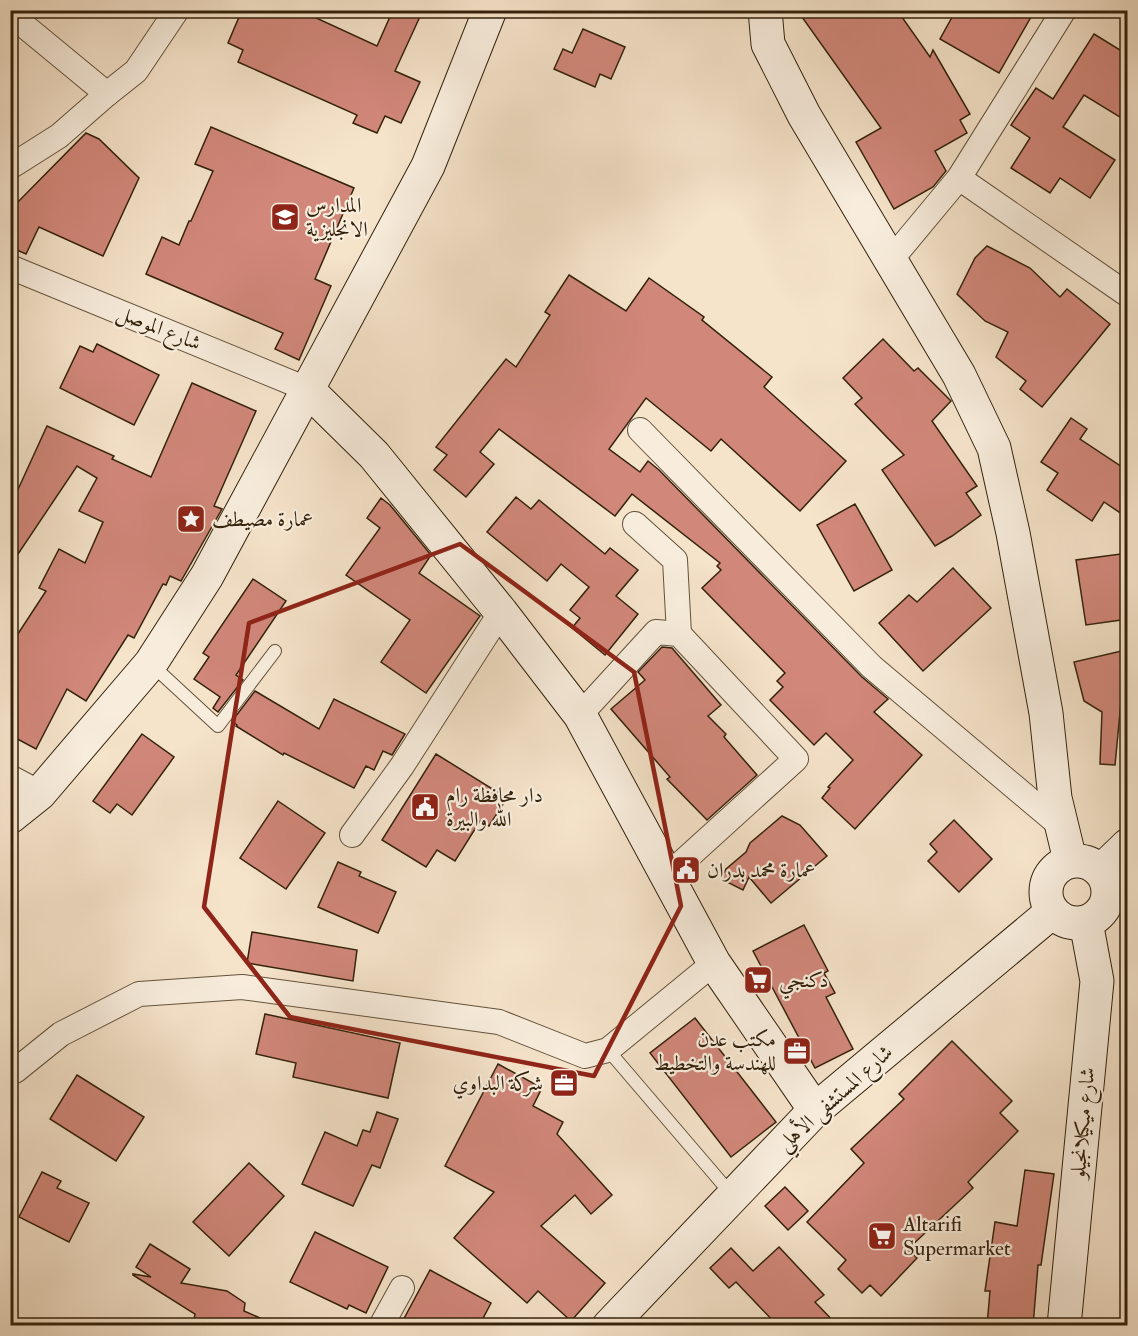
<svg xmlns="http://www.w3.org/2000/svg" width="1138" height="1336" viewBox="0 0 1138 1336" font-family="'IM FELL Double Pica',Amiri,serif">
<rect width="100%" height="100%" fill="#f5e3ca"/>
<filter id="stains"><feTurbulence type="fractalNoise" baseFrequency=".00333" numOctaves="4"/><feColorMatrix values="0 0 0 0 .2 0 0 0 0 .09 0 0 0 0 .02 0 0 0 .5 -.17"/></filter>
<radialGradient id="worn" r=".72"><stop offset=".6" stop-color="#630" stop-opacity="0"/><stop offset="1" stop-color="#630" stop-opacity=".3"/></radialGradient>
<g fill="#d1877a" stroke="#33220b" stroke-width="1.5">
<path d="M242,10H299L377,46L393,10H423L395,71L420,82L401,123L385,116L377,133L353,123L357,115L238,62L243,50L228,43Z"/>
<path d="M797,10H897L930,57L933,50L970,114L960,120L967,133L935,151L946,171L933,187L894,209L856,142L881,128Z"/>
<path d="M956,10H1035L999,73L940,39Z"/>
<path d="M583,29L625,47L611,79L600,74L595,87L554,69L563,49L572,53Z"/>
<path d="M1094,34L1128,55V122L1084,95L1063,127L1115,160L1090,198L1060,178L1050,193L1011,168L1030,138L1011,125L1036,88L1053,99Z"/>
<path d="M211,127L354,188L315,279L331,286L299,360L275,349L283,333L146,274L162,237L179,245L189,221H191L213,171L195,164Z"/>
<path d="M86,133L99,139L139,178L103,256L39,227L26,254L10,247V210Z"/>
<path d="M987,246L1030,268L1060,297L1067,289L1110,324L1042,407L1020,389L1026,381L996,357L1008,332L985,321L957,294L975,258Z"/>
<path d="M569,275L626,311L649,278L704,317L702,320L772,377L764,387L846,461L800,511L721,439L711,451L646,398L609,449L640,472L648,461L659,470L862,677L888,699L874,712L922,755L855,829L822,798L830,788L828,787L853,760L826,733L814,745L770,700L783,687L777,681L785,673L702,588L721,570L717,566L720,563L632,494L615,516L499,429L480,452L494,464L466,497L434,470L447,455L436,447L506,359L516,367L550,315L545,312Z"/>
<path d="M883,339L914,371L918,368L951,401L932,421L977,486L966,493L981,515L952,536L935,546L882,470L904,455L855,404L862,398L843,378Z"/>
<path d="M97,344L159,375L134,425L60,388L80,346L93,352Z"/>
<path d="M192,383L256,411L214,506L222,509L181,581L170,576L166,585L163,584L134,638L128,635L86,701L67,689L36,749L10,735V646L46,591L39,588L59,549L85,563L103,522L79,511L97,478L77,466L10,566V507L47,426L114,456L112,459L151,477Z"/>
<path d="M1071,418L1087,429L1080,439L1128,471V518L1104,502L1092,521L1047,490L1058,473L1041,462Z"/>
<path d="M516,497L531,509L539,500L605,554L610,548L638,570L616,596L638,614L605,655L572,628L580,618L570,610L589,587L561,564L547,581L487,532Z"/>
<path d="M381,498L390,505L431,555L419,573L480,616L426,693L381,662L410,620L346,575L380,528L367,518Z"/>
<path d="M855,504L892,570L854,591L817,525Z"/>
<path d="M1128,553V619L1086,625L1076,560Z"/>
<path d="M953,568L991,608L923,671L879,623L909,595L917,602Z"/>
<path d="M253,579L286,601L236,675L243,680L218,712L213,708L220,697L194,679L209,657L203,653Z"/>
<path d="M662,647L672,648L721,705L708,716L726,734L724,737L757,775L707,820L667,779L670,777L611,709L645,680L638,672Z"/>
<path d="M1126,650L1115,765L1100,764L1102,712L1084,701L1074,662Z"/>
<path d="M255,691L319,729L334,699L405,734L392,755L383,751L374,770L366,766L354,788L284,753L283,755L236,726L237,725L232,721Z"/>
<path d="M142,734L174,757L132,815L117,804L110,813L93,801Z"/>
<path d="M436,754L507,798L489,826L480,821L455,861L437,850L426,867L382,840Z"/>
<path d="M278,801L325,833L286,889L240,858Z"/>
<path d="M782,816L800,825L827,856L771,903L749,877L743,890L721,879L726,869L746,852L750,843Z"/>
<path d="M954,820L992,859L959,892L928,861L937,852L930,844Z"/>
<path d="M338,862L361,872L359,876L396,892L378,933L318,907Z"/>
<path d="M804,925L828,971L824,973L835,993L826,997L853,1049L815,1068L753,951Z"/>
<path d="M252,932L357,950L353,981L247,963Z"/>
<path d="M265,1014L400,1043L388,1098L293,1077L296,1063L256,1054Z"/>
<path d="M695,1018L776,1122L731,1157L650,1053Z"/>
<path d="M952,1041L1012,1101L1000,1113L1018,1131L968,1182L973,1188L908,1249L917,1258L881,1296L870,1285L862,1293L838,1269L846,1260L807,1222L864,1163L851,1149L904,1099L899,1094Z"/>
<path d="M498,1064L542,1088L533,1106L563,1122L557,1134L612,1195L591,1214L575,1195L541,1226L605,1283L571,1321L538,1291L527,1303L454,1238L494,1192L445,1166Z"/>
<path d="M77,1075L144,1117L116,1161L50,1119Z"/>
<path d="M377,1112L398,1119L380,1168L372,1165L353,1206L302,1184L325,1132L357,1146L363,1130L370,1132Z"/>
<path d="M249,1163L284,1196L229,1256L193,1222Z"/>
<path d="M1025,1170L1054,1174L1041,1265H1038L1033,1326H987L990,1291H985L995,1222L1017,1226Z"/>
<path d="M42,1172L61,1181L57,1188L89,1203L69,1242L19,1217Z"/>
<path d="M785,1187L808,1211L788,1230L765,1206Z"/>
<path d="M315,1232L388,1267L366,1313L349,1305L347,1309L290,1282Z"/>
<path d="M150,1244L190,1269L181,1283L227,1291L245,1303L244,1311L278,1326H193L195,1314L133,1275V1274L151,1277L136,1267Z"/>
<path d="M779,1247L824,1295L815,1302L838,1326H778L736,1282L729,1288L710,1268L731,1248L753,1271Z"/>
<path d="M430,1270L491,1303L479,1326H400Z"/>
</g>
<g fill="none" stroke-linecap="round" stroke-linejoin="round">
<g stroke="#64523b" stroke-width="14">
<g id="lane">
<path d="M152,665L218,726L275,651"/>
<path d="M608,1050L732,1195"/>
</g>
</g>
<g stroke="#64523b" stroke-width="26">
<g id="street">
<path d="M10,14L107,94"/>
<path d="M10,167L59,136L107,94L136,71L177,10"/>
<path d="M959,178L1128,295"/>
<path d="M890,261L959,178L1064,10"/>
<path d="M10,267L307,389"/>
<path d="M640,430L872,667L1062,827"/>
<path d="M635,524L675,560L679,634"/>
<path d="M580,715L656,632L679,634L796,759L667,876"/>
<path d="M10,777L40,793"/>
<path d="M352,835L402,766L501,612"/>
<path d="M15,1071L61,1034L139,994L242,987L499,1022L585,1056L608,1050L714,963"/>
<path d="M381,1326L402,1288"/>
</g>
</g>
<g stroke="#33220b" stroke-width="35">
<g id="secondary">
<path d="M765,10L768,44L804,115L959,375L994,448L1013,533L1046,713L1055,798L1070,860"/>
<path d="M307,389L374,455L501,612L580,715L714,963L815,1110"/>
<path d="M10,817L40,793L151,663L207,576L428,166L490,10"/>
<circle cx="1077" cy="892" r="31"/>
<path d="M1101,871L1128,845"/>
<path d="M609,1326L815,1110L1052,912"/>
<path d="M1064,1326L1097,981L1086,922"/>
</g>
</g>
<use href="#lane" stroke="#f8eddd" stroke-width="12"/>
<use href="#street" stroke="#f8eddd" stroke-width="24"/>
<use href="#secondary" stroke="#f8eddd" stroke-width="33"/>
</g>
<path fill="none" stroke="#8f2418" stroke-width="4.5" stroke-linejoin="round" d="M460,544L634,672L681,906L594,1076L290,1017L204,907L249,623Z"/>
<defs>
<g id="school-square" transform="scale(1.5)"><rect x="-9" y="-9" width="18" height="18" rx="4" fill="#8f2418" stroke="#f8eddd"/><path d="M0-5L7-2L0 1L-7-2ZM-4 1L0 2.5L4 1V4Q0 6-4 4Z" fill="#fff"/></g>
<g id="sight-square" transform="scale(1.5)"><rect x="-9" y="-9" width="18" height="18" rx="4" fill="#8f2418" stroke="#f8eddd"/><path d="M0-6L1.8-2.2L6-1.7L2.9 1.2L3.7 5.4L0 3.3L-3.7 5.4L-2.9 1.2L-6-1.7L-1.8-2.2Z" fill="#fff"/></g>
<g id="civic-square" transform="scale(1.5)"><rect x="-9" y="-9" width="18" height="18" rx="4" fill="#8f2418" stroke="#f8eddd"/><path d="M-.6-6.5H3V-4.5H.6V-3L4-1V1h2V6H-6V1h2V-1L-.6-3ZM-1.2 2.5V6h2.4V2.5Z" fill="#fff"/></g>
<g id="supermarket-square" transform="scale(1.5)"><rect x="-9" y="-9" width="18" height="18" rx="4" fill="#8f2418" stroke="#f8eddd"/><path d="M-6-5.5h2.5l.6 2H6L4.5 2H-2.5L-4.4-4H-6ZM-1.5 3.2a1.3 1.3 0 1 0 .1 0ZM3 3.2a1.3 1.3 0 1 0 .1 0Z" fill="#fff"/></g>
<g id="office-square" transform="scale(1.5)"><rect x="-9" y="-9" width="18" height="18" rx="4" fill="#8f2418" stroke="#f8eddd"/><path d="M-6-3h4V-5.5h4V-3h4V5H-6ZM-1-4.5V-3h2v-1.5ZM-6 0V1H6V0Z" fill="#fff"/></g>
</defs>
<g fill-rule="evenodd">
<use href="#school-square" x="285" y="217"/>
<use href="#sight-square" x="191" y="519"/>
<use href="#civic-square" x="425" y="807"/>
<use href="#civic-square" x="686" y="870"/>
<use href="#supermarket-square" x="758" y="980"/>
<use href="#office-square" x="797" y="1051"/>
<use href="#office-square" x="564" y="1083"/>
<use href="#supermarket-square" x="882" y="1236"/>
</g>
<g text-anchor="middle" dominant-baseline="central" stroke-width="4.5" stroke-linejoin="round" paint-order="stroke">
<g font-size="21" fill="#33220b" stroke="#f8eddd" text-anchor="start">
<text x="306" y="205">المدارس<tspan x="306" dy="24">الانجليزية</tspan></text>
<text x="212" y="519">عمارة مصيطف</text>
<text x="446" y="795">دار محافظة رام<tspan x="446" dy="24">الله والبيرة</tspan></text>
<text x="707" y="870">عمارة محمد بدران</text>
<text x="779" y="980">دكنجي</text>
<text x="776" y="1039" text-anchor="end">مكتب عدن<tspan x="776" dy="24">للهندسة والتخطيط</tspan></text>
<text x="543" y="1083" text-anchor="end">شركة البداوي</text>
<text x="903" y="1224">Altarifi<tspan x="903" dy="24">Supermarket</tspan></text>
</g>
<g font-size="21" fill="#33220b" stroke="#f8eddd">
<text transform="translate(159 328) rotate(22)">شارع الموصل</text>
<text transform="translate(835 1098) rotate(-42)">شارع المستشفى الأهلي</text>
<text transform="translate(1083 1123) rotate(-85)">شارع ميكيلانجيلو</text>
</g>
</g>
<rect width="1138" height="1336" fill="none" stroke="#f5e3ca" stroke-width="36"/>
<rect x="12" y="12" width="1114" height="1312" fill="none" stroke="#33220b" stroke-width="3"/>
<rect x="18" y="18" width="1102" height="1300" fill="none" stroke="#33220b" stroke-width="1.5"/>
<rect width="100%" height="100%" filter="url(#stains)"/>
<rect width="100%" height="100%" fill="url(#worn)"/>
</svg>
